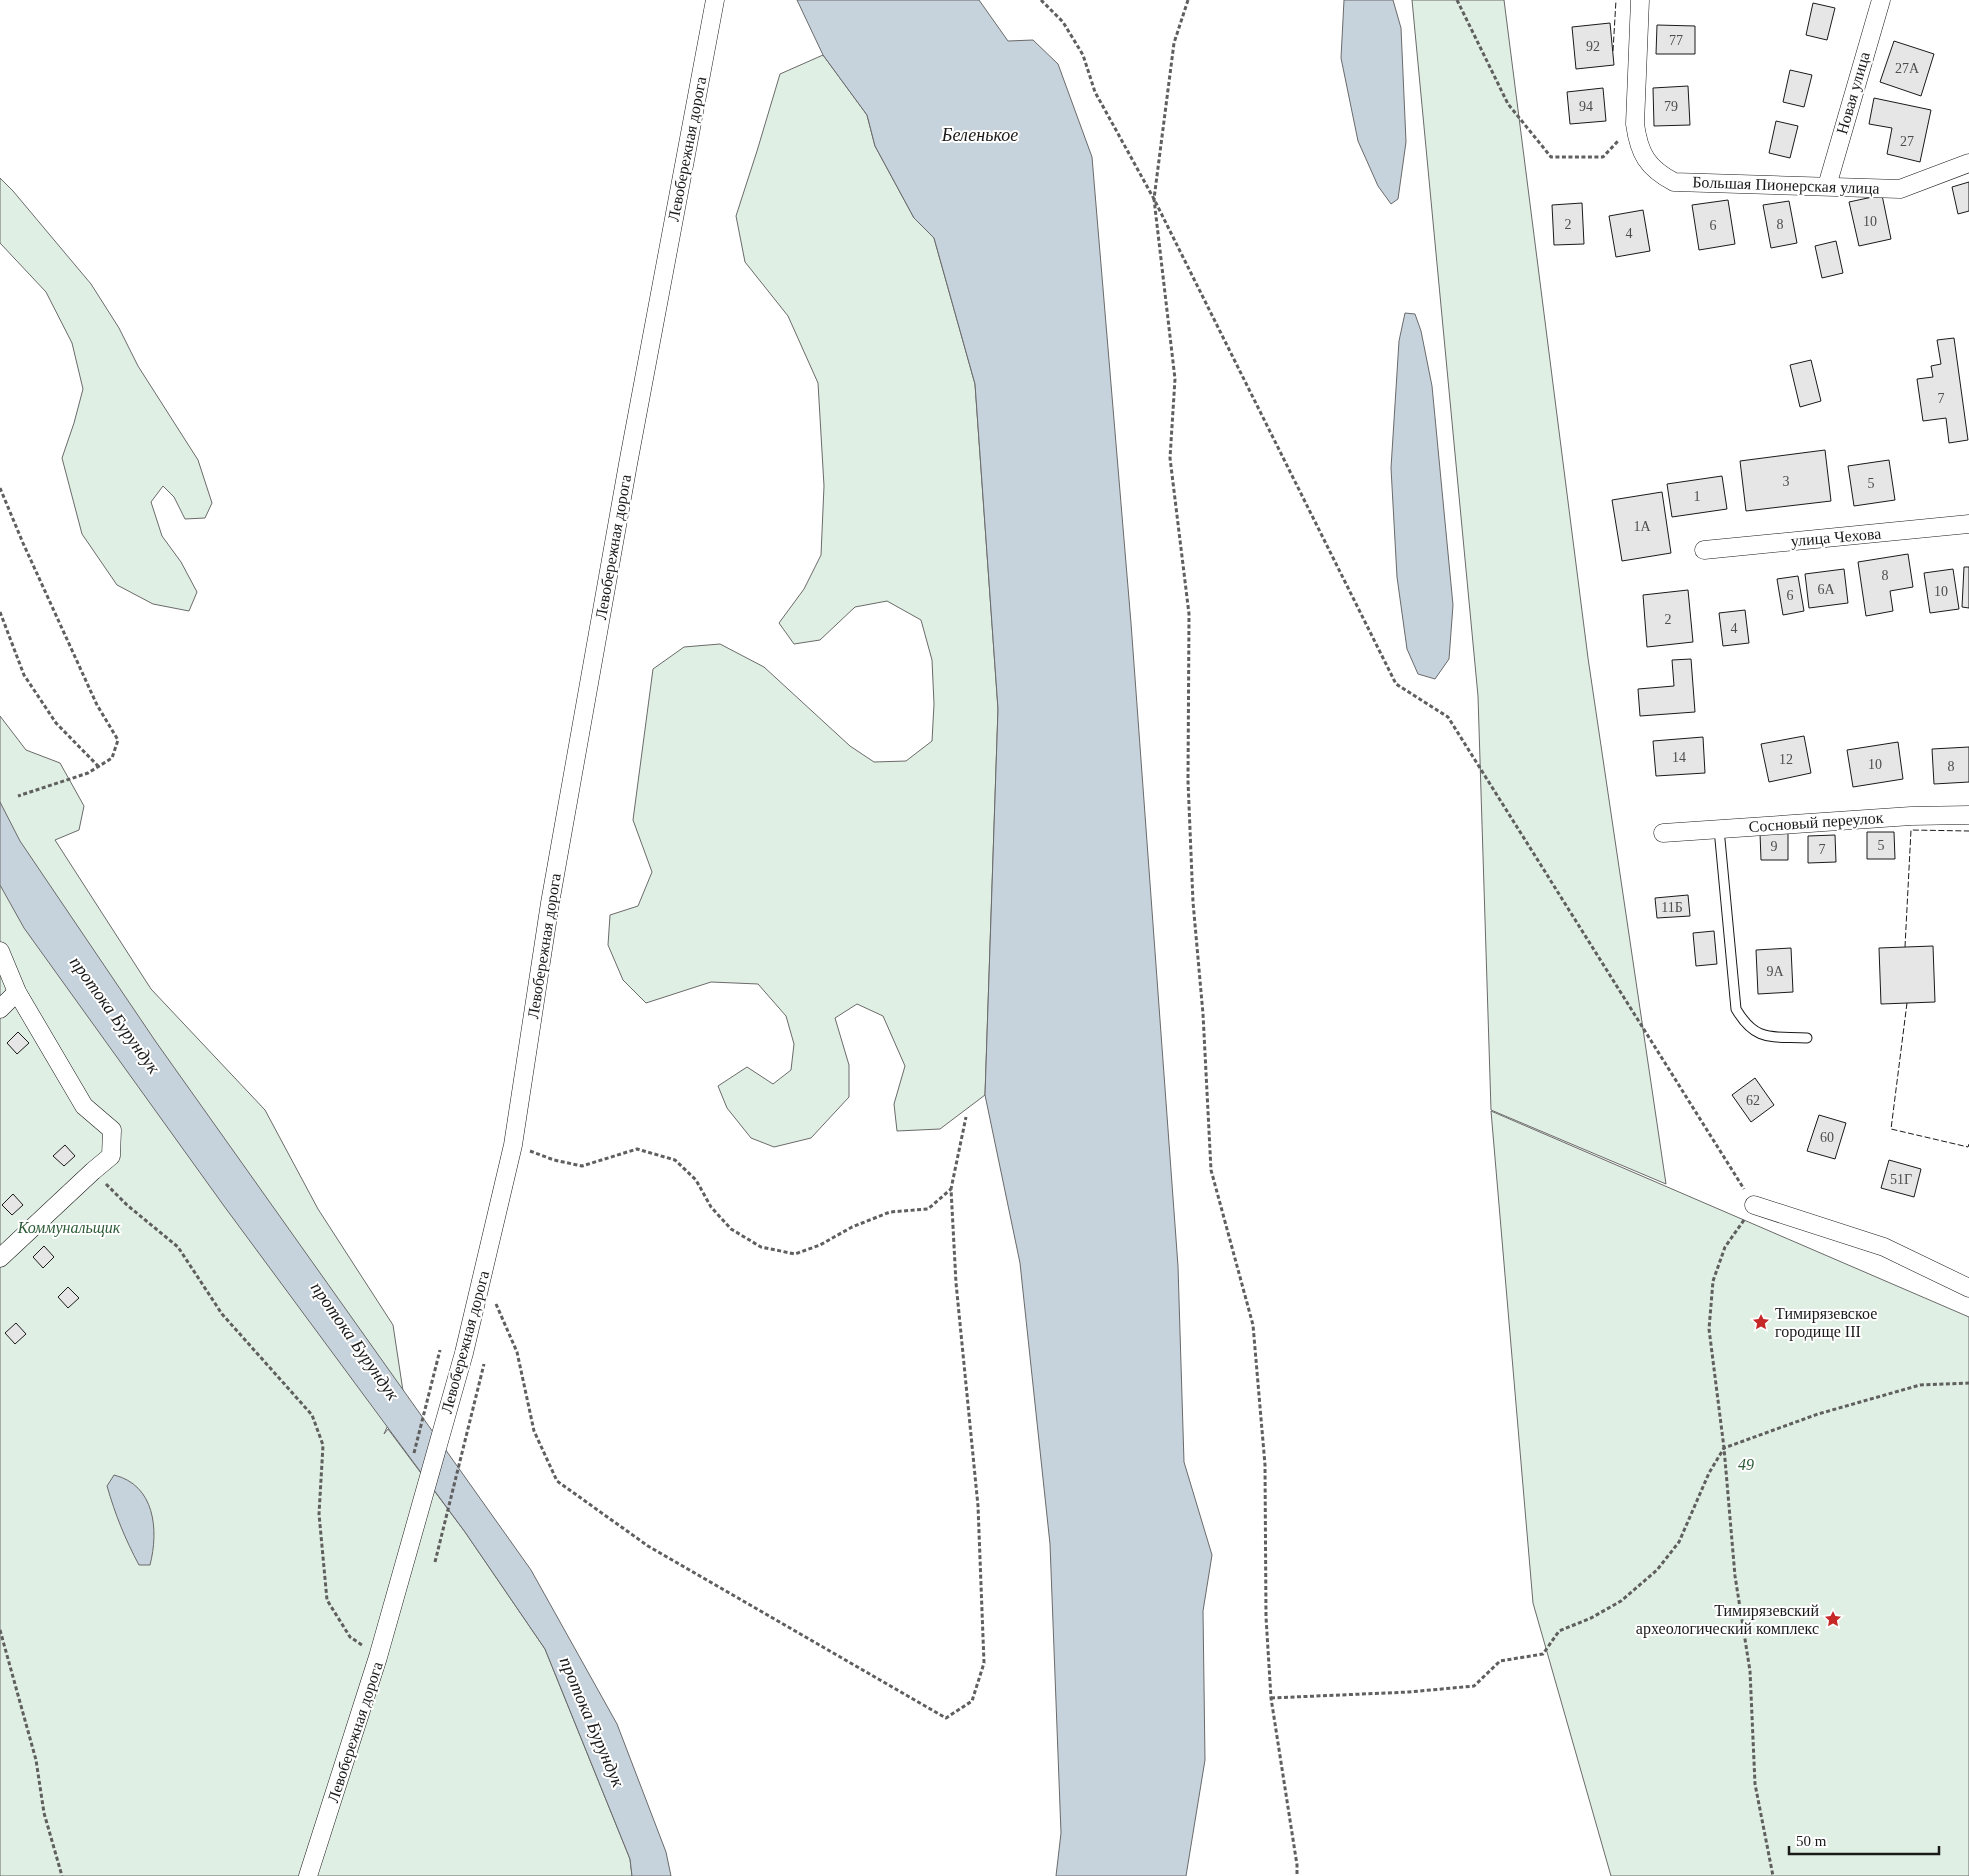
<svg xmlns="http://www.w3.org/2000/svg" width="1969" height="1876" viewBox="0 0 1969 1876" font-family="Georgia,serif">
<rect width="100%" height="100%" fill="#fff"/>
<g fill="#e0efe3" stroke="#6a6a6a">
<path d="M1412,0H1504L1588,658L1666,1184L1491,1110L1478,696Z"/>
<path d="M823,55L867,115L875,146L914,218L934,238L975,384L998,709L985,1095L940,1129L897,1131L894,1104L905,1066L883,1016L857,1004L835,1018L849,1065V1097L811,1138L774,1147L751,1138L727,1108L718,1086L747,1067L773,1084L791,1070L794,1044L786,1016L758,984L711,982L646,1003L623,980L608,945L610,915L638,906L652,872L633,820L653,669L684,647L720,644L764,667L850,746L874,762L906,761L932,741L934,704L932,660L921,620L887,601L855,607L820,640L794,644L779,623L804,589L821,555L824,486L818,383L788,316L745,262L736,216L757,151L780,74Z"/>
<path d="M0,178L13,191L91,284L119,328L138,366L198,460L212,503L205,518L185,519L174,497L163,486L151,502L162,536L181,562L197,592L189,611L153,604L117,585L82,534L62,458L74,423L83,389L72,343L46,292L0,243Z"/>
<path d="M0,716L26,750L60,763L84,806L79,830L55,840L151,989L265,1110L318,1209L393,1325L403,1391L384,1434L388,1429L465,1532L545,1649L630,1859L632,1876H0Z"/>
<path d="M1491,1111L1969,1317V1876H1611L1533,1603Z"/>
</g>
<g fill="#c6d2dc" stroke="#6a6a6a">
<path d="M797,0H979L1008,41L1033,40L1058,64L1092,157L1131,623L1178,1266L1184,1462L1212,1555L1203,1611L1205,1760L1186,1876H1056L1061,1833L1050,1544L1020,1263L985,1095L998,709L975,384L934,238L914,218L875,146L867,115L823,55Z"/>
<path d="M1344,0H1393L1401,28L1406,142L1398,199L1391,204L1378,186L1358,141L1341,58Z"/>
<path d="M1405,313L1415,314L1421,331L1432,386L1453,605L1449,659L1435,679L1418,674L1407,649L1397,577L1391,468L1399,341Z"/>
<path d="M0,802L20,841L156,1042L531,1570L617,1724L666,1852L671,1876H632L630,1859L545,1649L465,1532L224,1206L24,928L0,885Z"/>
<path d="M114,1475C155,1485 159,1530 150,1565H139C125,1539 115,1514 107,1486Z"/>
</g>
<g fill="#e6e6e6" stroke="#1a1a1a">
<path d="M1813,3L1835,8L1827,40L1806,35Z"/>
<path d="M1610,23L1614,65L1576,69L1572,27Z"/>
<path d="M1657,25L1695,26V54H1656Z"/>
<path d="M1894,41L1934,54L1921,96L1880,82Z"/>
<path d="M1790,70L1812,75L1804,107L1783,102Z"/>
<path d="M1688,86L1690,125L1654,126L1653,88Z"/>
<path d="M1603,88L1606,121L1570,124L1567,92Z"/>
<path d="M1874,98L1931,110L1920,162L1887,154L1892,128L1869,124Z"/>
<path d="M1776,121L1798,126L1790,158L1769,153Z"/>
<path d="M1969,182V211L1958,214L1952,187Z"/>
<path d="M1882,195L1891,239L1859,246L1849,202Z"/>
<path d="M1728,200L1735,244L1699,250L1692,205Z"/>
<path d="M1789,201L1797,243L1771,248L1763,205Z"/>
<path d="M1582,203L1584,244L1554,245L1552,205Z"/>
<path d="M1643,210L1650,251L1616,257L1609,216Z"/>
<path d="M1836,241L1843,273L1822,278L1815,246Z"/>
<path d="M1954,338L1968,440L1949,443L1946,418L1923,421L1917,379L1933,377L1931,366L1941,364L1937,340Z"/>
<path d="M1811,360L1821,401L1800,407L1790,365Z"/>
<path d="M1825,450L1831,501L1746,511L1740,461Z"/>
<path d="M1889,460L1895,500L1854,506L1848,466Z"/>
<path d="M1722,476L1727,509L1672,517L1667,484Z"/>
<path d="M1662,492L1671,553L1622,561L1612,500Z"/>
<path d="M1908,554L1913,587L1890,591L1893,611L1866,616L1858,562Z"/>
<path d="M1964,567H1969V608L1962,607Z"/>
<path d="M1844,569L1848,603L1809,608L1805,574Z"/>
<path d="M1953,569L1959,609L1930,613L1924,573Z"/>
<path d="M1798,576L1804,611L1783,615L1777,579Z"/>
<path d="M1688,590L1693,642L1647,647L1643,595Z"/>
<path d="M1745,610L1749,643L1723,646L1719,613Z"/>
<path d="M1691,659L1695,712L1640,716L1638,689L1674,686L1672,660Z"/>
<path d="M1804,736L1811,773L1769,782L1761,744Z"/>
<path d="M1703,737L1705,773L1656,776L1653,741Z"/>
<path d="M1898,742L1903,779L1853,787L1847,750Z"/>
<path d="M1969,747V782L1934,784L1932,749Z"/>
<path d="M1867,832H1894L1895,859H1867Z"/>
<path d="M1760,833H1788V860H1761Z"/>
<path d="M1835,835L1836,862L1808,863V836Z"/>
<path d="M1688,895L1690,916L1657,918L1655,898Z"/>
<path d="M1714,931L1717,964L1696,966L1693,933Z"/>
<path d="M1933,946L1935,1002L1881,1004L1879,948Z"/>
<path d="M1791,948L1793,992L1758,994L1756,950Z"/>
<path d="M18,1032L29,1043L17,1054L7,1043Z"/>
<path d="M1755,1078L1774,1105L1751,1122L1732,1095Z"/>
<path d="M1819,1115L1846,1123L1835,1159L1807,1151Z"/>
<path d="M65,1145L75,1156L64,1166L53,1156Z"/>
<path d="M1889,1160L1921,1169L1914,1197L1881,1188Z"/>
<path d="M13,1194L23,1205L12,1215L2,1205Z"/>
<path d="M44,1246L54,1257L43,1268L33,1257Z"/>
<path d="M68,1287L79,1298L68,1308L58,1297Z"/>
<path d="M16,1323L26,1334L15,1344L5,1333Z"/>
</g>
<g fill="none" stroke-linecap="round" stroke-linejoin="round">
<g stroke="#1a1a1a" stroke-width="11">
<path id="lane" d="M1719,829L1736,1009C1756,1043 1772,1036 1807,1038"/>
</g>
<g stroke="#1a1a1a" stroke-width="19">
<g id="street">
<path d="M1640,0L1635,124C1639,153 1647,168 1674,182L1900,189L1969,163"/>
<path d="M1827,186L1881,0"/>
<path d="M1704,550L1969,524"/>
<path d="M1663,833L1911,816L1969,815"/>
<path d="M0,951L17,992L84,1106L112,1130L111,1156L93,1171L0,1258"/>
<path d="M0,1009L17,992"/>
<path d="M1754,1205L1884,1247L1969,1288"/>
<path d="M308,1876L378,1657L464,1353L513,1145L550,903L628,464L715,0"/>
</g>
</g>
<g stroke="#5f5f5f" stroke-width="3" stroke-dasharray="4 2.5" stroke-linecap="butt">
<path d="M1041,0L1063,22L1083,55L1095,92L1154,199L1396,684L1448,717L1744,1189"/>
<path d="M1188,0L1174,43L1154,199L1175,379L1170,458L1189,614L1188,781L1193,902L1203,1014L1211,1170L1253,1325L1265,1465L1266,1617L1271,1698L1297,1865V1876"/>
<path d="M1457,0L1508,104L1551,157H1603L1619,140"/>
<path d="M0,488L23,543L97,705L118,740L112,758L88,773L18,796"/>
<path d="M0,612L24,675L56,723L99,767"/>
<path d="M530,1151L554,1160L582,1166L637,1149L675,1160L696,1180L711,1207L731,1229L761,1247L795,1254L820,1245L852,1227L890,1212L928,1209L951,1189"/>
<path d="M106,1184L127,1205L178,1247L222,1314L312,1415L323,1445L319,1514L327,1600L350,1637L362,1645"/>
<path d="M1744,1220L1725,1247L1713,1281L1709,1329L1724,1448L1735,1576L1750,1671L1755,1784L1773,1876"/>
<path d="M496,1304L517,1352L534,1431L557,1481L648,1546L946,1718L972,1701L984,1663L978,1506L956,1283L951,1189L966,1117"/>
<path d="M414,1453L440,1350"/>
<path d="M435,1562L484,1364"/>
<path d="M0,1630L36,1760L44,1813L62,1876"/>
<path d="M1271,1698L1409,1692L1474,1686L1500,1661L1543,1654L1559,1631L1591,1618L1621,1601L1657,1570L1679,1542L1709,1473L1724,1448L1818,1414L1920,1385L1969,1383"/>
</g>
<use href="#lane" stroke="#fff" stroke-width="9"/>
<use href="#street" stroke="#fff" stroke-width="18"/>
<g stroke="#1a1a1a" stroke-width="1" stroke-dasharray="6 2.5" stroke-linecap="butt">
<path d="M1613,51L1616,0"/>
<path d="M1905,947L1911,830L1969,831"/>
<path d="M1907,1003L1891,1129L1968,1147L1969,1144"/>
</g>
</g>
<defs>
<g id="sight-bare" transform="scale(1.35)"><path d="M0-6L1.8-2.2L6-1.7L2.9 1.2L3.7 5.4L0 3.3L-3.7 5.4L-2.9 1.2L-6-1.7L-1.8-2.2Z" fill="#c62828" stroke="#fff" stroke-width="2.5" paint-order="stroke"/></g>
</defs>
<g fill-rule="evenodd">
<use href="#sight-bare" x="1761" y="1322"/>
<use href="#sight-bare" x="1833" y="1619"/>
</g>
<g text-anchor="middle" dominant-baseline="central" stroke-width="4" stroke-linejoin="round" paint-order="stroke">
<g font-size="14" fill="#4d4d4d">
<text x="1676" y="40">77</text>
<text x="1593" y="46">92</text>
<text x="1907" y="68">27А</text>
<text x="1586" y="106">94</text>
<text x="1671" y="106">79</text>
<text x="1907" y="141">27</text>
<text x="1870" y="221">10</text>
<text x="1568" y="224">2</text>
<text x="1780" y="224">8</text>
<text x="1713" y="225">6</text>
<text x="1629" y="233">4</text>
<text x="1941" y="398">7</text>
<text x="1786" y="481">3</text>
<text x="1871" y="483">5</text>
<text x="1697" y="496">1</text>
<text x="1642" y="526">1А</text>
<text x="1885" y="575">8</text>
<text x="1826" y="589">6А</text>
<text x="1941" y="591">10</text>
<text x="1790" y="595">6</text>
<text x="1668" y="619">2</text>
<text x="1734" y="628">4</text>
<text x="1679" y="757">14</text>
<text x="1786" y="759">12</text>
<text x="1875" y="764">10</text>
<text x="1951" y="766">8</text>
<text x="1881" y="845">5</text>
<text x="1774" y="846">9</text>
<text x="1822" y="849">7</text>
<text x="1672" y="907">11Б</text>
<text x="1775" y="971">9А</text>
<text x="1753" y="1100">62</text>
<text x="1827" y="1137">60</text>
<text x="1901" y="1179">51Г</text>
</g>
<g font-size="16" fill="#1a1a1a" stroke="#fff">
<text transform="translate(1853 93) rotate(-74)">Новая улица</text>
<text transform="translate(687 149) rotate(-79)">Левобережная дорога</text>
<text transform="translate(1786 185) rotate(2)">Большая Пионерская улица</text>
<text transform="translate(1836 537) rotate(-5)">улица Чехова</text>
<text transform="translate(613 547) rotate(-80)">Левобережная дорога</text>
<text transform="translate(1816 822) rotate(-4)">Сосновый переулок</text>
<text transform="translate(544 946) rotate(-81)">Левобережная дорога</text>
<text transform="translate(465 1342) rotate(-75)">Левобережная дорога</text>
<text transform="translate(355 1732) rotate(-72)">Левобережная дорога</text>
</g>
<g font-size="16" font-style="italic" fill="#2b5a34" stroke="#fff">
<text x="69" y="1227">Коммунальщик</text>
<text x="1746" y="1464">49</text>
</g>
<g font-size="16" fill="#1a1a1a" stroke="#fff" text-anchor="start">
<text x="1775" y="1313">Тимирязевское<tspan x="1775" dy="18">городище III</tspan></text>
<text x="1819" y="1610" text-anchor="end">Тимирязевский<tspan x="1819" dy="18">археологический комплекс</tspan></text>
</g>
<g font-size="18" font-style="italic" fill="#1a1a1a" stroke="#fff">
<text x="980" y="135">Беленькое</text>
<text transform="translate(115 1015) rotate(54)">протока Бурундук</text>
<text transform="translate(355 1341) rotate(55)">протока Бурундук</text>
<text transform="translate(592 1722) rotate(67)">протока Бурундук</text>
</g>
</g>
<path d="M1789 1846v8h150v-8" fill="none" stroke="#1a1a1a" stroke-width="2.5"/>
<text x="1796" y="1846" font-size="15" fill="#1a1a1a" stroke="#ffffff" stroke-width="4" paint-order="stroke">50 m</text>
</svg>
